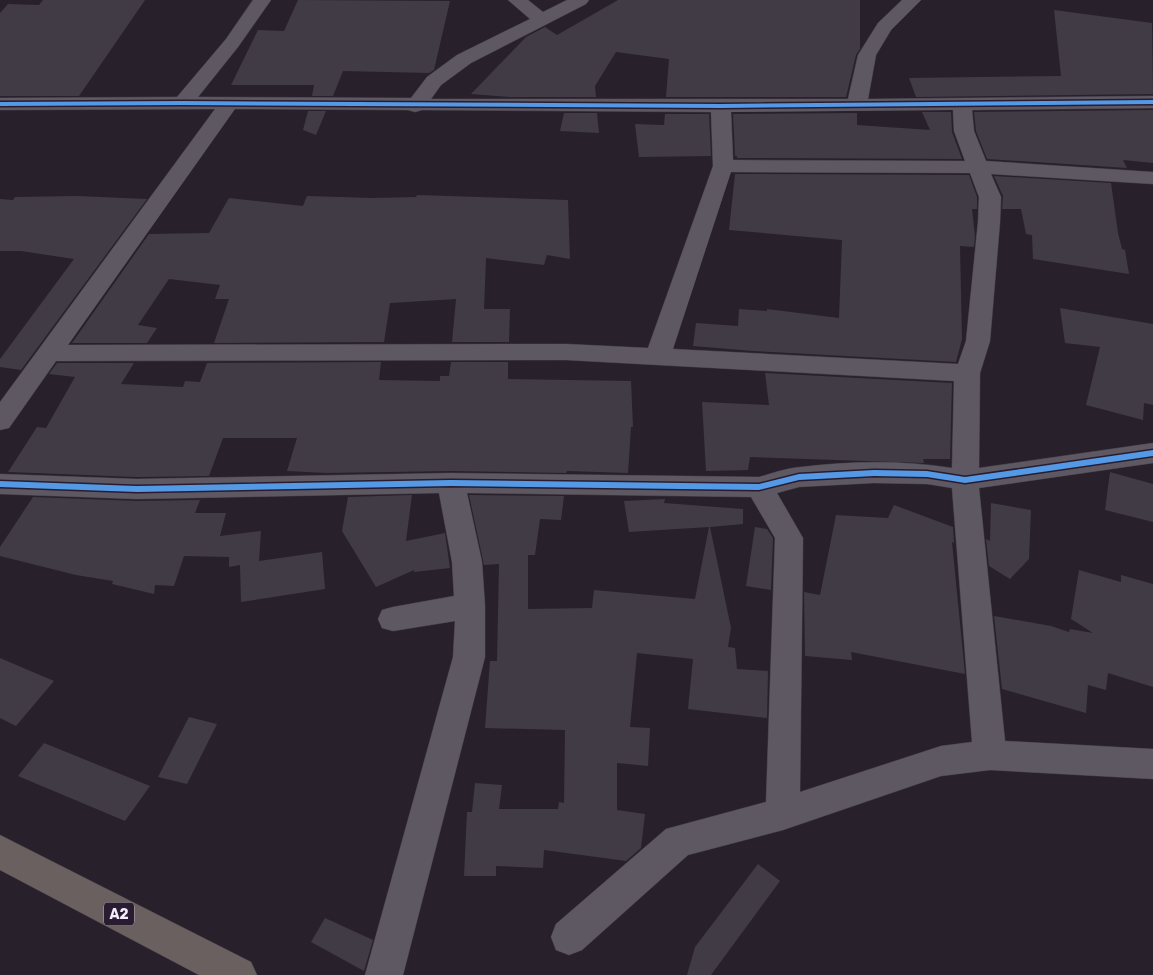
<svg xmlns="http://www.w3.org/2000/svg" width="1153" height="975" viewBox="0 0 1153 975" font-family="Rubik,sans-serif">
<rect width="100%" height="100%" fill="#28212c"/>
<g fill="#413b45">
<path d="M43,0H145L79,96H0V13L8,4L39,5Z"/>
<path d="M298,0L450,1L434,70L429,73L343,71L333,96H312L314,85H231L258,30L284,31Z"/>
<path d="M618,0H860V49L856,55L846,97H666L669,59L616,52L595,86L596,97H509L471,94L526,37L545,27L557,35Z"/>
<path d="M1054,10L1152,23L1153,94L916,97L909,78L1061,76Z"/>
<path d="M1153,110V163L1123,160L1127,168L987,159L976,131L974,112Z"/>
<path d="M308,111H326L316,135L303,130Z"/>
<path d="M922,112H951L952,132L962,159L737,158V156H735L733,114L857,113V125L930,130Z"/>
<path d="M564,113H597L599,133L560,131Z"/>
<path d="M665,114H709L711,156L639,157L635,124L664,125Z"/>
<path d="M735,174L969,175L977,197V209H972L975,236L974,247L960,246L962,339L956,362L753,351L693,346L696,323L738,326L739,309L767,311V309L839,318L842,240L729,230Z"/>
<path d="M994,176L1111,183L1118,233L1122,249L1125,250L1129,274L1033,259L1032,235L1026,234L1021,209H1002L1003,196Z"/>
<path d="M417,195L568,200L570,259L547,255L544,265L486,258L484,309H510L509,342H452L456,299L390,303L384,342L214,343L229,299H215L220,285L169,279L138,325L157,328L147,343H72L149,234L209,233L229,198L303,206L307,196L372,198L416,197Z"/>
<path d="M77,196L147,199L21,370L0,367V359L74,259L21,251H0V199L13,200L15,197Z"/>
<path d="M1060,308L1153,324V405L1144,403L1143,420L1086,405L1100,347L1065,343Z"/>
<path d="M381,362L379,380L440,381V376H449L451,362H508V379L631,381L633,427H631L628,473L567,471L566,473L451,471L327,473L287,471L297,438H223L209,476L137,477L8,472L37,427L46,428L75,377L49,374L57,363H134L121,384L183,387L185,381L200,382L207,363Z"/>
<path d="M765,373L952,383L950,459H923L924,463L750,457L748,470L706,471L702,402L769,405Z"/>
<path d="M1110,472L1153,484V522L1105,510Z"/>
<path d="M412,495L406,541L445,533L450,568L414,572V570L376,587L342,531L348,497Z"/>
<path d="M469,495L564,496L561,520L540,519L535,555H528V609L592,608L594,590L695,599L709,527L629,532L624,501L665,499L664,503L743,509V524L710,527L731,628L728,647L735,648L737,669L768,671L767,718L688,709L693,659L637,653L630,727L650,728L648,766L617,763V810L645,814L641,848L626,861L544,850L543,868L496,866V876H464L467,812H472L475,783L502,785L499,809H558L559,802L564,803L565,730L485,728L490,661H497L499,564L484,565Z"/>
<path d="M33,497L137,501L200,500L195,513H226L220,536L261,531L259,561L322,552L325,589L241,602L240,565L229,567V557L184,556L174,586L155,585L154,594L112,584L113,581L76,575L0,556V547Z"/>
<path d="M991,503L1031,510L1029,559L1010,579L989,566L986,539L990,541Z"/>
<path d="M894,505L953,527L954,543L952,542L965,674L851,652L852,660L805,656L804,592L820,595L836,515L888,518Z"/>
<path d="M755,527L767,529L773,538L771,590L746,586Z"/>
<path d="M1079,570L1121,582V575L1153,584V687L1108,673L1106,690L1088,685L1086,713L1002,689L994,616L1051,626L1069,632L1070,629L1093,633L1071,619Z"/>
<path d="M0,658L54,681L16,726L0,718Z"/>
<path d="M189,717L217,724L187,784L158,777Z"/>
<path d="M44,743L150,786L125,821L18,776Z"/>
<path d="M758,864L780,881L711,975H687L695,947Z"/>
<path d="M325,918L373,940L364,971L311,942Z"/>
</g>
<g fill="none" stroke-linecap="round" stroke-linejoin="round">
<g stroke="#423c45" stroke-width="1">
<path id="minor" d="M253,0H271L238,47L198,97L411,98L427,77L457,55L530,19L508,0H528L543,12L567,0H589L586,4L471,63L441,85L431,99H848L858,55L878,23L902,0H921L891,30L876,55L868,99L1153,96V108L972,110L974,131L986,161L1153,172V184L991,174L1001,197L1000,222L990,341L980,373L979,468L1153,443V463L979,488L1005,741L1153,749V779L990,770L941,776L783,830L688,855L582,950L569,955L556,950L551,937L556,924L666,829L766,802L775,538L751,497L467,493L482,562L485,606V657L403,975H365L453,657L455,621L393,631L382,628L378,619L382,610L393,607L454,596L452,562L439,493L137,499L0,494V474L137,479L451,473L759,477C773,473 787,468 801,467C850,461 903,460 952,468L954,381L566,360L56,361L9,428L0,430V402L215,109L0,110V98L177,97L226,39ZM235,109L408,110L415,112L422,110L711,112L713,166L648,348L566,344L68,345ZM953,110L954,131L965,161L733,160L731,112ZM731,172L970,173L979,197L978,222L966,341L958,364L673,349ZM874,483L927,484L952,488L972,742L941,746L800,792L803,538L777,493L799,487Z"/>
</g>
<g stroke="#423c45" stroke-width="1">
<path id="highway" d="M0,835L251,962L257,975H199L0,870Z"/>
</g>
<use href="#minor" fill="#5e5862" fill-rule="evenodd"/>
<use href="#highway" fill="#69605f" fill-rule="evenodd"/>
<g stroke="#291c31" stroke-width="3">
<g id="cycleway">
<path d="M1153,100V104L721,108L183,105L0,106V102L183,101L721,104Z"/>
<path d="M1153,450V456L965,483L927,477L874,476L799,480L759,490L451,486L137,492L0,487V481L137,486L451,480L759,484L799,474L874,470L927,471L965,477Z"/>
</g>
</g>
<use href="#cycleway" fill="#5399e6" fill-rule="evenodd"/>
</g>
<g text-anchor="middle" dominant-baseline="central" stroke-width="4" stroke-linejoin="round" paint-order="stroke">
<rect fill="#291c31" stroke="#b6adbd" stroke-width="1" x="104" y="902.5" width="30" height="23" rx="4"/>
<g font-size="14" font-weight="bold" fill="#f3ebf9">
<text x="119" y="914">A2</text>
</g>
</g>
</svg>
